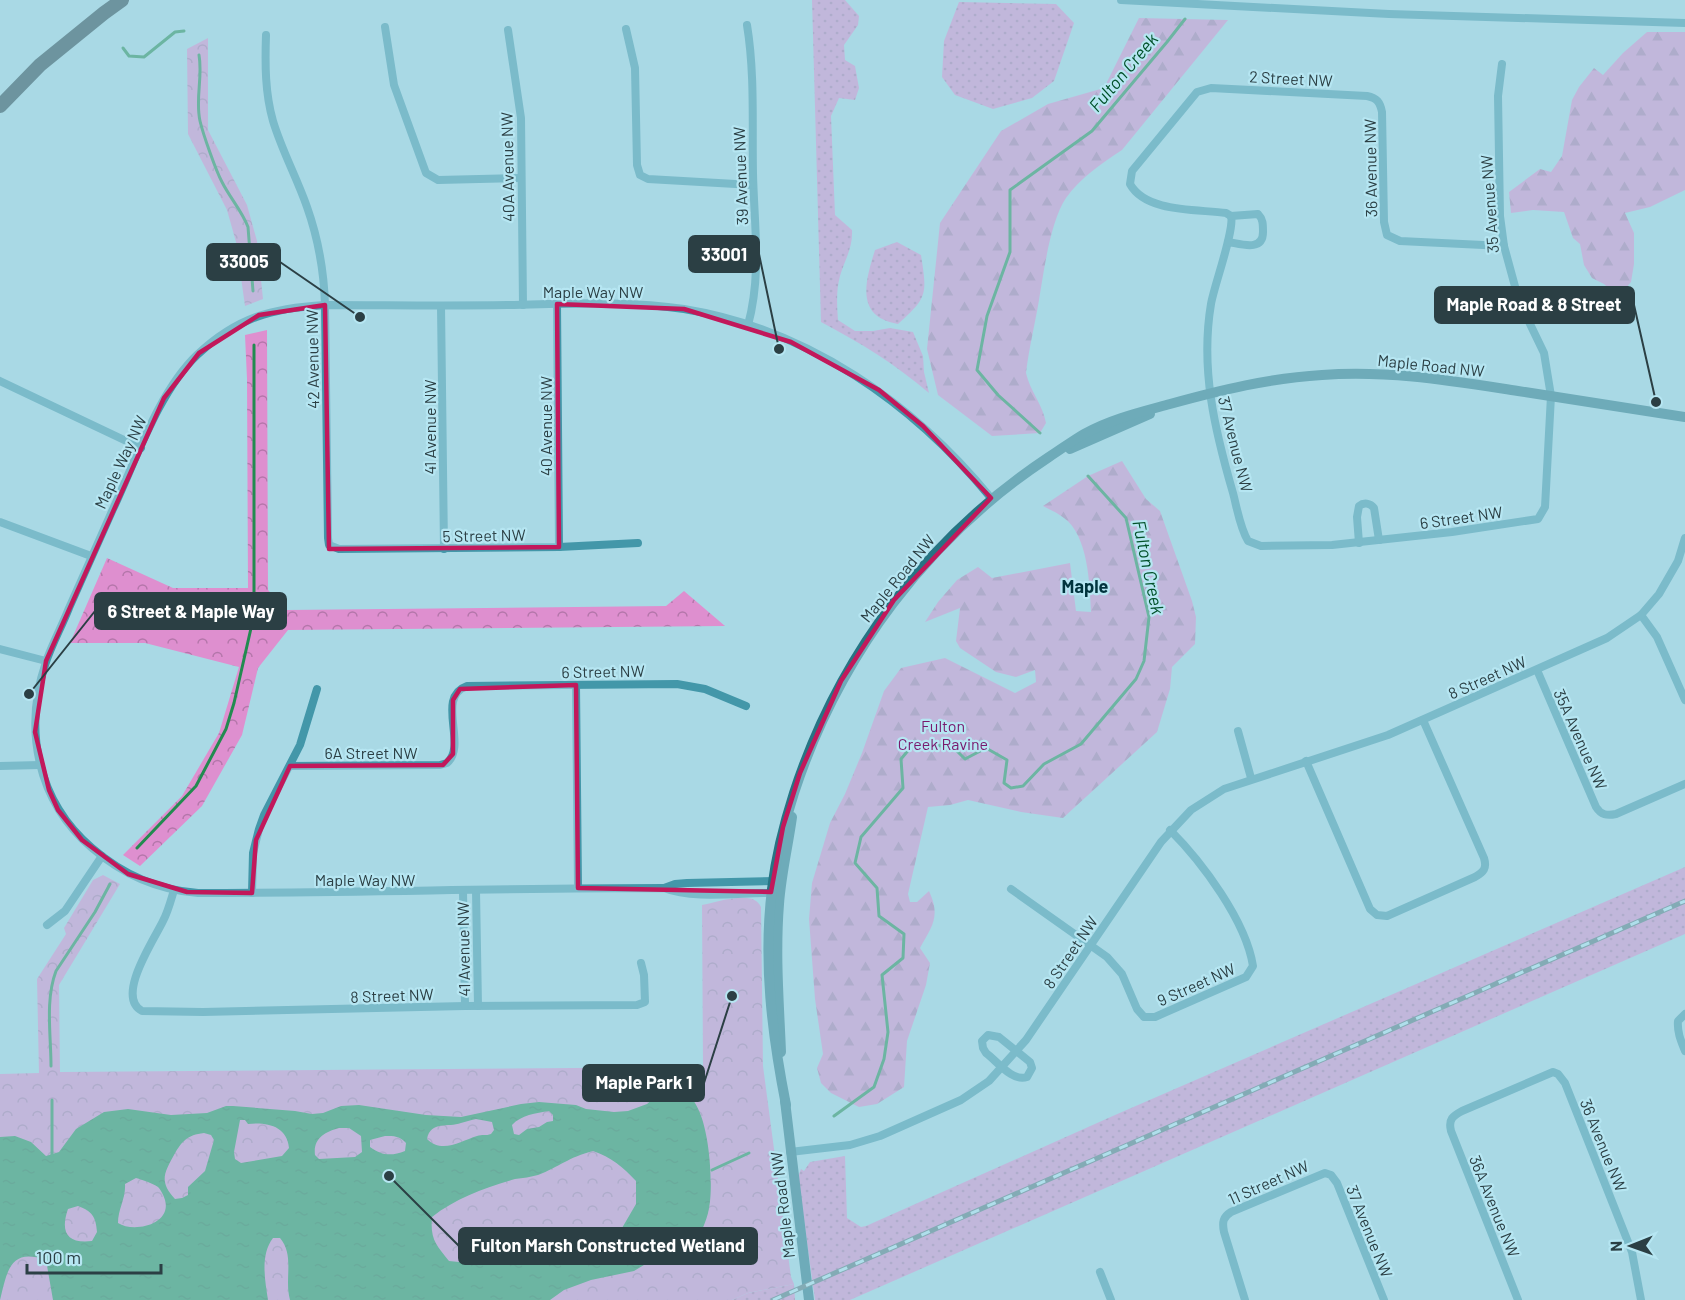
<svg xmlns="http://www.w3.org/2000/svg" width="1685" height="1300" viewBox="0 0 1685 1300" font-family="Barlow,sans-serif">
<defs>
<pattern id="grass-dots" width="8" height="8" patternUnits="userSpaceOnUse" patternTransform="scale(1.5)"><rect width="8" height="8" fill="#de8fcf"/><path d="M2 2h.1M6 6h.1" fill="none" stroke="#b476aa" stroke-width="1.8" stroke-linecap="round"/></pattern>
<pattern id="forest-firs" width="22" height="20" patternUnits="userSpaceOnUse" patternTransform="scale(1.5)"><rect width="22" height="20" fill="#de8fcf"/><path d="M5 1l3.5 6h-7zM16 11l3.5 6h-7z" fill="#b476aa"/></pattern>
<pattern id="park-crowns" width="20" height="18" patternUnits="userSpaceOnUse" patternTransform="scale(1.5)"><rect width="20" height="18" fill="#de8fcf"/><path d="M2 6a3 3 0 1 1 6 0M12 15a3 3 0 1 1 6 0" fill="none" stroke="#b476aa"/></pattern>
<pattern id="water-ripples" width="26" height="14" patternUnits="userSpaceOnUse" patternTransform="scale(1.5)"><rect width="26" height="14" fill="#228b50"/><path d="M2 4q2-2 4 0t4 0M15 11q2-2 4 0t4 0" fill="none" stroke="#1e7344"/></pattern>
</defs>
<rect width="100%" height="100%" fill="#a9d9e5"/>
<g fill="url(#grass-dots)">
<path d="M812,0H845L859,16L858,25L844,45L845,60L855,66L859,88L855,100L839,98L831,116L835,215L852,230C853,248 845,259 840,276C836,290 837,306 838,320L855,331H873L890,328L913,332L923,356L924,372L929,393C895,364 861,343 821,322Z"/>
<path d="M959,2L1056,4L1074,23L1054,81L1032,98L993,109L955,95L942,77L944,41Z"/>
<path d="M897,242L921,255C927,294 928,297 898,324C855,317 865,282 875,250Z"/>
<path d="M1685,867V934L850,1300H815L798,1177L801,1169L804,1171L810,1162L845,1156L847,1218L861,1227L866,1226L1115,1115Z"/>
<path d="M794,1284L795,1300H732L748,1293Z"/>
</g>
<g fill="url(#forest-firs)">
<path d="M1139,18L1228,20L1122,150C1102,163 1080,178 1066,198C1050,222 1044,271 1039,300C1035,324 1029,348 1026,373C1030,391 1043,405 1046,423L1040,433L992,436L938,395L927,349L940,223L1001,131L1048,104L1104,88Z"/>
<path d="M1647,32H1685V190L1650,207L1625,213L1634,233V264L1631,282L1618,297L1604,284L1592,278L1584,265L1580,244L1573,238L1564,212L1533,210L1511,213L1509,192L1540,169L1551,172L1562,156L1572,100L1579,87L1594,68L1603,75L1623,53Z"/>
<path d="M1122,461L1146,499L1160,511L1192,601L1196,617L1195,644L1172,667L1170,689L1157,732L1063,818L1021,812L968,800L950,805L928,807L908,894L910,902H917L929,891C941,917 932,926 920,948L930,963L926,985L907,1041L904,1087L877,1104L859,1107L831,1093L821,1083L817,1068L823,1054L815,999L809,919L812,883L830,823L845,794L862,753L884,691L901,668L945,658L1015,693L1036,682L1035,670L1016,677L996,672L960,648L956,641L960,608L925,622L938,602L957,580L978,567L992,578L1070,563L1076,611L1091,612C1090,585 1088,535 1064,518C1058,513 1050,510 1043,506L1088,476Z"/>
</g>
<g fill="url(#park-crowns)">
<path d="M208,38V130L247,205L257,241L263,299L245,306L236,242L227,210L188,134L187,49Z"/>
<path d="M267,330L268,590L287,610L666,606L684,591L725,626L288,630L258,668L242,735L202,806L140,866L123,855L182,796L219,733L239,667L145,643H70L107,558L173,588H248L247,379L245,335Z"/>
<path d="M103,875L120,884L59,985L60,1072L703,1067L702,905C717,902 754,889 761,907L763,1066L791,1277L794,1284L748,1293L732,1300H0V1074L39,1073L37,979L66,934L64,928L93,880Z"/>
</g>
<path fill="url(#water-ripples)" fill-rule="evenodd" d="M681,1092C710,1097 714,1185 709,1208C708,1215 705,1223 702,1230L634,1271L591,1280L564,1290L550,1300H290C284,1278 295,1256 280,1238H273C260,1255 265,1280 268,1300H53L46,1260C9,1247 7,1273 0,1300V1137L15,1136L31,1142L46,1156L59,1152L76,1129L104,1112L128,1109L171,1115L207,1113L226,1106H233L295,1111L312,1114L323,1113L341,1106L359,1105L426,1115L461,1117L521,1104L539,1102L576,1105L586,1109L614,1112L628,1111L647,1104L654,1098ZM549,1111L553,1115V1121L547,1122L539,1127L527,1129L519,1135L514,1134L512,1125C521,1115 536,1113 549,1111ZM476,1119L492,1122L494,1130L491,1134C486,1136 482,1134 477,1136C461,1141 442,1154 427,1139C431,1120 448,1128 461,1123C466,1122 470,1120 476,1119ZM240,1120H245L248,1124C267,1122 287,1126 289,1148L282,1156L241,1163L235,1159L234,1152ZM339,1128H349L361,1136L362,1152L355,1157L319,1159L315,1155C313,1138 325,1132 339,1128ZM204,1133L211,1135L214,1140L205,1171L188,1187V1195L182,1198L175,1199C159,1182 164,1173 174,1155C182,1141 187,1135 204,1133ZM385,1136C394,1136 400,1136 406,1143L405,1151C392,1156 382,1156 370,1147V1140ZM593,1151C611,1157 623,1167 636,1181V1204L622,1228L607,1237L592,1242L555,1239L519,1240L487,1248L459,1262L449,1261C436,1245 430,1239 432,1217C456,1198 485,1188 515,1179C523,1178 531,1177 538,1175C559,1167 569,1157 593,1151ZM136,1178C143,1180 152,1183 158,1187C161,1190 164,1196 165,1200C172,1225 133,1233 118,1223C118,1209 126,1198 125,1184ZM78,1206C92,1211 96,1217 97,1232L92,1241C67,1244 60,1232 68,1209Z"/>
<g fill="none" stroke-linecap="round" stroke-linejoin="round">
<g stroke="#228b50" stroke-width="3">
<path d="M123,48L129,56L144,57L175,32L184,31"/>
<path d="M199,55C203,77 195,99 200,121C203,134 216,171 222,182C230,198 242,211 248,227L253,291"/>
<path d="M254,345V602"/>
<path d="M1040,433L998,395L977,370L987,316L1010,252V190L1092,131L1167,42L1185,19"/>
<path d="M137,848L196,786L226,729L234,703L254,615"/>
<path d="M51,1066C51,1035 45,1000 56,971L95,912L110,884"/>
<path d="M52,1100V1155"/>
<path d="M834,1116L874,1087L884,1059L888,1032L882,975L903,958L904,934L879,916L877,888L855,863L861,837L903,788L901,759L911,747L929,744L954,748L965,759L986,748L1007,760L1004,783L1011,788L1023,786L1044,764L1081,744L1136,679L1144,661L1149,617L1126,518L1088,476"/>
<path d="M712,1170L749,1153"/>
</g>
<g stroke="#4397a9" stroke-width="8">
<path d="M1121,0L1389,14L1685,23"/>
<path d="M747,25C755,74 752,124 753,173C754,224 762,274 748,325"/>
<path d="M385,27L394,85L426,173L438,180L521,178"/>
<path d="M626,29L635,68L637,165L640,175L648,179L753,185"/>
<path d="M508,30L521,118L523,305"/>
<path d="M266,35C265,64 265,93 273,121C282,151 297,178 307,207C318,238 324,272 325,305L328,538L329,545L339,549L559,547L638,543"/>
<path d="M1231,216C1235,229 1214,286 1211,304C1200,369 1215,431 1233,493C1237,508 1240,528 1248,541L1261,546L1332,545L1452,532L1538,519L1545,507L1551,396L1544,353L1519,301L1504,246L1500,216L1498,96L1502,64"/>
<path d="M1231,216L1226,213C1198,209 1146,213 1130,184L1132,171L1197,92L1211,88L1367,96C1377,98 1380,102 1382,112L1384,222L1387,235L1400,241L1504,246"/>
<path d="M1228,242C1241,244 1263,252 1263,232C1263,224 1263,219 1258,214L1231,216"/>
<path d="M557,304L559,547"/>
<path d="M441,306L444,549"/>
<path d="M0,381L141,448"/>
<path d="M0,522L91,556"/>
<path d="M1359,543L1357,517L1359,506C1364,502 1370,503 1374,508L1379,540"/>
<path d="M1641,615L1657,637L1685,700"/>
<path d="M0,649L46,661"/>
<path d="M1537,670L1596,807C1601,815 1607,816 1616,814L1685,784"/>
<path d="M576,685L578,888"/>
<path d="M1238,731L1251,778"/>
<path d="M1306,761L1370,909L1377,915L1387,916L1475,877C1484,872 1487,868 1484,858L1423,720"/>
<path d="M0,766L40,765"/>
<path d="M290,766L440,765L447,763C468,745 435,697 467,686L677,684L705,689L746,706"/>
<path d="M664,888L675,884L687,883L777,881"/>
<path d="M1011,889L1107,957L1122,974L1137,1009L1144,1017H1155L1246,977L1253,966C1246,921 1202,862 1170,830"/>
<path d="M174,890C171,900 168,912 163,921C154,940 115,997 142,1011L203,1012L465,1006L637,1005L645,1002L644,975L641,963"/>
<path d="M463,891L465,1006"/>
<path d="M476,891L478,1006"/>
<path d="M252,893L253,853L259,829L264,815L300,745L317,689"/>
<path d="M775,893C743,892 694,900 664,888C509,888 353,893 198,893C157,890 122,874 92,848C37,801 23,729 46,662C52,644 62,626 69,608C84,575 98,542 113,509C136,460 159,391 197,355C237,317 273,308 325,305C386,305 446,306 507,305C566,304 626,300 684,309C808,329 913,403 991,498"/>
<path d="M47,925L65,911L102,856"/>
<path d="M1685,1014L1678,1021C1677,1032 1681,1041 1685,1051"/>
<path d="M988,1035L999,1037L1030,1062L1032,1068L1027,1077C1012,1082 997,1061 986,1053L983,1048L982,1041Z"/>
<path d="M790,1152L850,1145L880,1136L961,1100L989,1081L1026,1040L1161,842L1191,810L1224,789L1388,735L1607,638L1641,615L1659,594L1678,561L1685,538"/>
<path d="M1100,1272L1111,1300"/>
<path d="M1245,1300L1224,1232C1222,1222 1223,1217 1231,1212L1325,1173L1331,1175L1337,1183L1384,1300"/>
<path d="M1518,1300L1451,1131C1448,1119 1453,1116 1462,1111L1553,1072L1558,1074L1565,1083L1632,1252L1641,1300"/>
</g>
<g stroke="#267483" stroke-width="10">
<path d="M1070,449L1150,414"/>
<path d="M781,1052C779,1003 775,954 779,904C781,875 788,846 792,817"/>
<path d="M785,1101L809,1300"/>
<path d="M786,1105C772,1034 763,962 772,889C776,856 784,824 794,793C839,655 928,537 1049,457C1060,450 1072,441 1084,434C1111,419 1141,412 1170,404C1221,390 1270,378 1322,375C1389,370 1452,381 1518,391C1574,400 1629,408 1685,417"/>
</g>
<path stroke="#244249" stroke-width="14" d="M0,106L40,65L104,13L122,0"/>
<g stroke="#56747b" stroke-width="5">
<path id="rail" d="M773,1300L1685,901"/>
</g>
<use href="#rail" stroke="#b6e6f2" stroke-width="3" stroke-dasharray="9" stroke-linecap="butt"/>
</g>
<path d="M0 0H1685V1300H0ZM557,304L684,309L791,342L879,390L923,426L991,498L894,600L841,681L800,773L783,827L771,892L578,888L576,685L460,689L453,700V754L443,765L290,766L256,840L252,893L187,892L128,874L82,840L58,810L49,790L35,732L46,661L164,398L199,353L259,315L325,305L329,549L559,547Z" fill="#a9d9e5" fill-opacity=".55" fill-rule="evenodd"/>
<path fill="none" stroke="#c2185b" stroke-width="4.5" stroke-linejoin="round" d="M557,304L684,309L791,342L879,390L923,426L991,498L894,600L841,681L800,773L783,827L771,892L578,888L576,685L460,689L453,700V754L443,765L290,766L256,840L252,893L187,892L128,874L82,840L58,810L49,790L35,732L46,661L164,398L199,353L259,315L325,305L329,549L559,547Z"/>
<g text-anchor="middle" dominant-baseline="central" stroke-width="4.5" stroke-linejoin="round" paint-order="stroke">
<g font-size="16" fill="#2b3f44" stroke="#b6e6f2">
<text transform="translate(1291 78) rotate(3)">2 Street NW</text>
<text transform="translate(507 167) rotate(-91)">40A Avenue NW</text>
<text transform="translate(1370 168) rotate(-91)">36 Avenue NW</text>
<text transform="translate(740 176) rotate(-92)">39 Avenue NW</text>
<text transform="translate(1489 204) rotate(-94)">35 Avenue NW</text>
<text x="593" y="291">Maple Way NW</text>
<text transform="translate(312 359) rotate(-91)">42 Avenue NW</text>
<text transform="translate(1431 365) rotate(6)">Maple Road NW</text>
<text transform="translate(545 426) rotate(-90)">40 Avenue NW</text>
<text transform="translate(429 427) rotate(-90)">41 Avenue NW</text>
<text transform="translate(1236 444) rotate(76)">37 Avenue NW</text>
<text transform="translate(120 462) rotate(-65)">Maple Way NW</text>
<text transform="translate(1461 517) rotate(-8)">6 Street NW</text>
<text transform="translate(484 535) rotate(-1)">5 Street NW</text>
<text transform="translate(897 578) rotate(-51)">Maple Road NW</text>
<text transform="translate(603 671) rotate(-1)">6 Street NW</text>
<text transform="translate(1487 677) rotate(-24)">8 Street NW</text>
<text transform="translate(1581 739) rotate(66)">35A Avenue NW</text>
<text x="371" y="752">6A Street NW</text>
<text x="365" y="879">Maple Way NW</text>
<text transform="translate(463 949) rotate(-91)">41 Avenue NW</text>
<text transform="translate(1070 952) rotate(-56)">8 Street NW</text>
<text transform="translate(1196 984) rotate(-24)">9 Street NW</text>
<text transform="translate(392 995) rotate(-2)">8 Street NW</text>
<text transform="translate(1604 1145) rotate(68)">36 Avenue NW</text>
<text transform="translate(1268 1182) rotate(-24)">11 Street NW</text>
<text transform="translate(782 1205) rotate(-97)">Maple Road NW</text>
<text transform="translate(1495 1206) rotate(68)">36A Avenue NW</text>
<text transform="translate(1370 1231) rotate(68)">37 Avenue NW</text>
</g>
<g font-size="16" fill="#79196d" stroke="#b6e6f2">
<text x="943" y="725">Fulton<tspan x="943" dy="18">Creek Ravine</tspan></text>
</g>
<g font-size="18" font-style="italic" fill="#015129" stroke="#b6e6f2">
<text transform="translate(1123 72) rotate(-50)">Fulton Creek</text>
<text transform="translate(1149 567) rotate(78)">Fulton Creek</text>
</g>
<g font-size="18" font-weight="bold" fill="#00343d" stroke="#b6e6f2">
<text x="1085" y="586">Maple</text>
</g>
</g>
<path fill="none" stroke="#2b3f44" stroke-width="2" d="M779 349L759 254M360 317L280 262M1656 402L1634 305M29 694L95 611M732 996L704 1083M389 1176L459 1246"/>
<g fill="#2b3f44" stroke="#b6e6f2" stroke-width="2">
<circle cx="779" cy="349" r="6"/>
<circle cx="360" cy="317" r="6"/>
<circle cx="1656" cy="402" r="6"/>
<circle cx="29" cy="694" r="6"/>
<circle cx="732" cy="996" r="6"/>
<circle cx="389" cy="1176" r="6"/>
</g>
<g fill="#2b3f44" stroke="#2b3f44" stroke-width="2">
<rect x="689" y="236" width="70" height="36" rx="6"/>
<rect x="207" y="244" width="73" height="36" rx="6"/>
<rect x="1435" y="287" width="199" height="36" rx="6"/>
<rect x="95" y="593" width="191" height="36" rx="6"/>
<rect x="583" y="1065" width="121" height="36" rx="6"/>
<rect x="459" y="1228" width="298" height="36" rx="6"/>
</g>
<g font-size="18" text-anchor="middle" font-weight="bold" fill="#fff">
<text x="724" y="261">33001</text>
<text x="244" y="268">33005</text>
<text x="1534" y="311">Maple Road &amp; 8 Street</text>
<text x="191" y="618">6 Street &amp; Maple Way</text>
<text x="644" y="1089">Maple Park 1</text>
<text x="608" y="1252">Fulton Marsh Constructed Wetland</text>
</g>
<g transform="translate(1631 1246) rotate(269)" stroke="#b6e6f2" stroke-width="4.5" paint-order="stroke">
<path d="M0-4.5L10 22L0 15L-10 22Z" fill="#2b3f44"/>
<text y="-9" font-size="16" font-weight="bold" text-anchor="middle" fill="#2b3f44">N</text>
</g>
<path d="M27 1264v9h134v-9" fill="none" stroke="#2b3f44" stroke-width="3"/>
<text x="36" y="1264" font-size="18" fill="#2b3f44" stroke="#b6e6f2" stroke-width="4.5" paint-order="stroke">100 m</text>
</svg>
